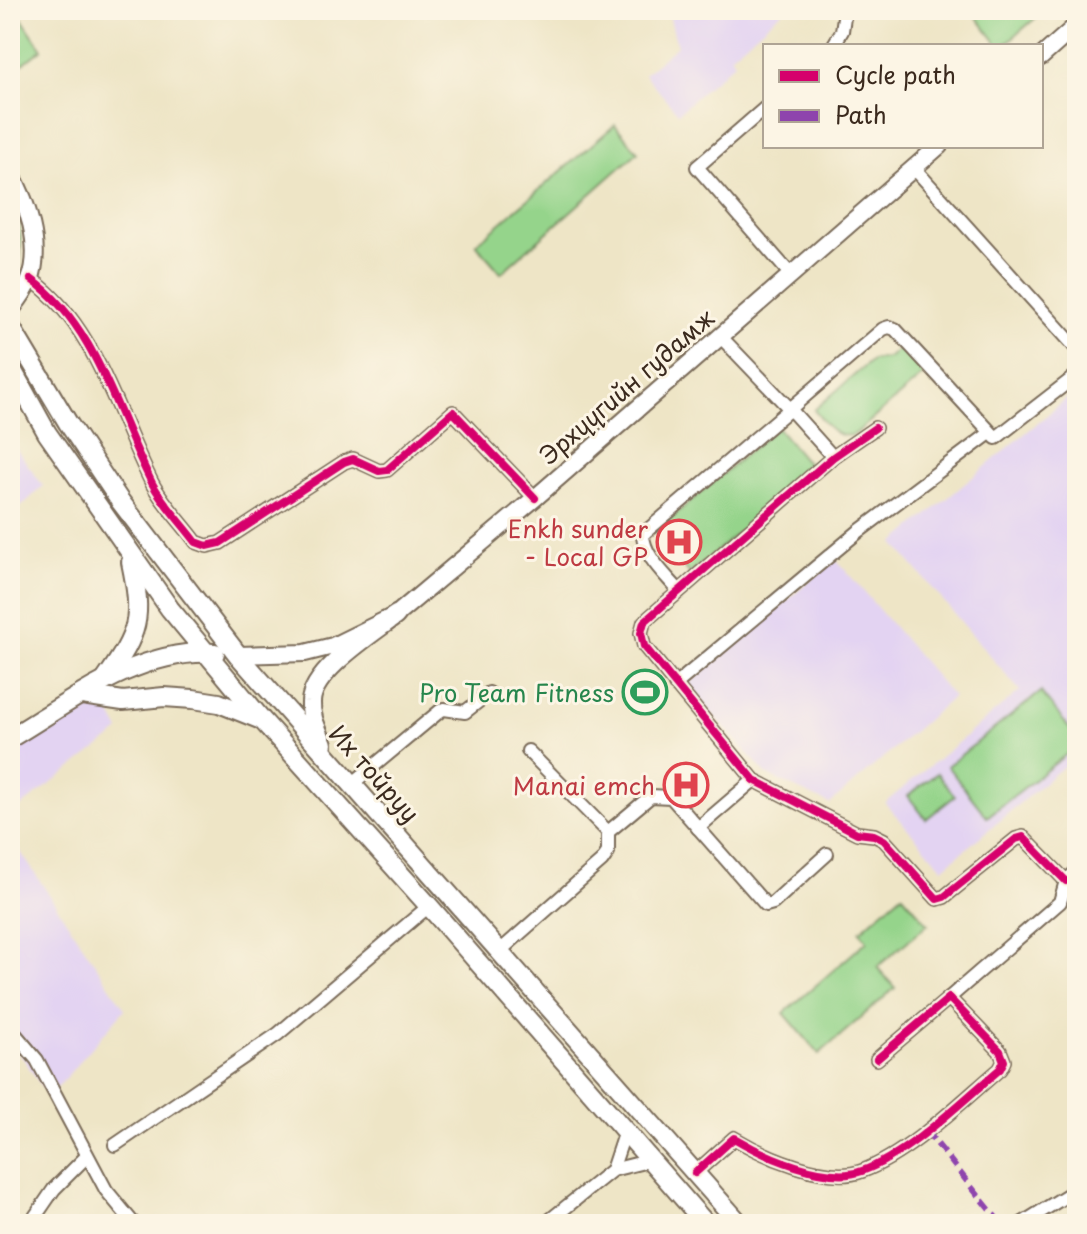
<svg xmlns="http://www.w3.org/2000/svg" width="1087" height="1234" viewBox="0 0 1087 1234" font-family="'Playpen Sans',sans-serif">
<rect width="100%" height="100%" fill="#fcf5e5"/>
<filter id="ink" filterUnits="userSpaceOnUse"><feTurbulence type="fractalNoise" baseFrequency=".0125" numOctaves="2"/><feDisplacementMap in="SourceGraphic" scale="16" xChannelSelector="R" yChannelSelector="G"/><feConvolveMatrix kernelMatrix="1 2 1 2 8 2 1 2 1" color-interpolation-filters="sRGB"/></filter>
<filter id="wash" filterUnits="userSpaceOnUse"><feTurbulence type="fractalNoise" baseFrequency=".006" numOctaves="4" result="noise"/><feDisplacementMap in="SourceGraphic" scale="32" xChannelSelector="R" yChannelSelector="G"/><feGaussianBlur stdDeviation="1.8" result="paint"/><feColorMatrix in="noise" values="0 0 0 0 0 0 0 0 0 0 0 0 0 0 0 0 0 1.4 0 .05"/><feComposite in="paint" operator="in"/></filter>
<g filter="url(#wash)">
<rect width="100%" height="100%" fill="#eee5c6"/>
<g fill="#e3d3f2">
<path d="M665,10H784L730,56L735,62L678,113L644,74L677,46L669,14Z"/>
<path d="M1077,390V755L943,868L885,803L1020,691L894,543Z"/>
<path d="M10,440L43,486L10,517Z"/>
<path d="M836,559L953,697L830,804L767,775L687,685Z"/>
<path d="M102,698L120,731L10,815V749Z"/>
<path d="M10,836L125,1009L49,1097L10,1039Z"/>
</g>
<g fill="#95d48b" stroke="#687f54" stroke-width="2">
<path d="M10,10H16L42,49L10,74Z"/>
<path d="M971,10H1045L1003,46H999Z"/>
<path d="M615,125L638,152L501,273L476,244Z"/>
<path d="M10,198C23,224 23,249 17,277L10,267Z"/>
<path d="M905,344L928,371L855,434C835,441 826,424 814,410L872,360L888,358Z"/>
<path d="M777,427L812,469L690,574L655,532Z"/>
<path d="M1041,692L1077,738V746L987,817L947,766Z"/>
<path d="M937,773L955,796L926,819L908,796Z"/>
<path d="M902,894L928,924L877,967L895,988L819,1054L784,1013L867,941L860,931Z"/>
</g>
</g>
<g filter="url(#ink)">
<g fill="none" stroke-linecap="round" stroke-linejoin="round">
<g stroke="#7a6b59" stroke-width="16">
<g id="street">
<path d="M833,46L842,31L845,10"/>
<path d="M765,108L697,167L791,275"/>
<path d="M914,168L1077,349"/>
<path d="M31,279C96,325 117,415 152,483C163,504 182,523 196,542L207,546L220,543L344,462L353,459L379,471L387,470L453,412L535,498"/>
<path d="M720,336L790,409L883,329L889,327L895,329L996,438L1077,375"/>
<path d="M875,428L833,457L644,622L641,633L644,646L754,780L857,833L874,835L884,840L937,899L944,897L1016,839L1023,837L1066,881"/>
<path d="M679,591C666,575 643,556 643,534L790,409L833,457"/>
<path d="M675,685L858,532L990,433"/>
<path d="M528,751L608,832"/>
<path d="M352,784L440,711L444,709L465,712L489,693"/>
<path d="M698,828L754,780"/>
<path d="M501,950L602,861L608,852V832L651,796L671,797L766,905L773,903L827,854"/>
<path d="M949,998L1060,902L1066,881L1077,871"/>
<path d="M10,1028L37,1060L106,1190L134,1224"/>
<path d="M115,1145L278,1034L429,906"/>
<path d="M612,1170L625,1131"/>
<path d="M695,1173L734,1138C764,1156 827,1184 862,1171C909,1154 961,1102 1000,1069L1004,1061L1000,1051L949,998L877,1059"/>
<path d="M30,1224L54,1189L86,1157"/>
<path d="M545,1224L612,1170L652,1160"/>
<path d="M1021,1224L1077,1189"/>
</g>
</g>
<g stroke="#7a6b59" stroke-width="20">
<g id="secondary">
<path d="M1041,57L1077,25"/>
<path d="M10,172C27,202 43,246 30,280C26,291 17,302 10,311"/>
<path d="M238,655L305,653L333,646L396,615L535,498L939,146"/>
</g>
</g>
<g stroke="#7a6b59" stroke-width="22">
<g id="primary">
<path d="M10,326L68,423L120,501L238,655L740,1224"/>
<path d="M10,366L47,433L170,609L262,720L429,906L706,1224"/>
<path d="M106,679C139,632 143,619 131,562"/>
<path d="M82,695L123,701L164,697L193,699L219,703L259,719"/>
<path d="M10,738C72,701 139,648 215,653"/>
<path d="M323,744C318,731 310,717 311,702C312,671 373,633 396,615"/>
</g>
</g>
<use href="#street" stroke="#fff" stroke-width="12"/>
<use href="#secondary" stroke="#fff" stroke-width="16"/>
<use href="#primary" stroke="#fff" stroke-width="18"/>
<path stroke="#8e44ad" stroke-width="6" stroke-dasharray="12 6" stroke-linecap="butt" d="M926,1130L1001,1224"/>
<g stroke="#fcf5e5" stroke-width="13">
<g id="cycleway">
<path d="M31,279C96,325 117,415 152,483C163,504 182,523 196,542L207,546L220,543L344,462L353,459L379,471L387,470L453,412L535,498"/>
<path d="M875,428L833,457L644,622L641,633L644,646L754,780L857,833L874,835L884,840L937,899L944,897L1016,839L1023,837L1066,881"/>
<path d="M695,1173L734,1138C764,1156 827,1184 862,1171C909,1154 961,1102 1000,1069L1004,1061L1000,1051L949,998L877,1059"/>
</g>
</g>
<use href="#cycleway" stroke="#d6006c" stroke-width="8"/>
</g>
</g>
<defs>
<g id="hospital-ring" transform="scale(2.3)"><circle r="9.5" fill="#fcf5e5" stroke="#e0444e" stroke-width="1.5"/><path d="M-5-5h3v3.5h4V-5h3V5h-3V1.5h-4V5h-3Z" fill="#e0444e"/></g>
<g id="stadium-ring" transform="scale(2.3)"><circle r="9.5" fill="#fcf5e5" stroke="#2e9e5b" stroke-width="1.5"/><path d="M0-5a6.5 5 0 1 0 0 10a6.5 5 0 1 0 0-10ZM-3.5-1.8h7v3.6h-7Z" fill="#2e9e5b"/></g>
</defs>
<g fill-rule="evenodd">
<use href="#hospital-ring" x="679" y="542"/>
<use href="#stadium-ring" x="645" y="692"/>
<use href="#hospital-ring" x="686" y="785"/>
</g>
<g text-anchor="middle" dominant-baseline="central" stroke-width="6" stroke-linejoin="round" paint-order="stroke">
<g font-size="24" fill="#3b2a1e" stroke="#fcf5e5">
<text transform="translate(626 386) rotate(-41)">Эрхүүгийн гудамж</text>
<text transform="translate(375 773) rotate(48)">Их тойруу</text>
</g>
<g font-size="24" fill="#be3a42" stroke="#fcf5e5" text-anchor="end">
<text x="648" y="528">Enkh sunder<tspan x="648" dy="28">- Local GP</tspan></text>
<text x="655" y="785">Manai emch</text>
</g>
<g font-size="24" fill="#27864d" stroke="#fcf5e5" text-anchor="end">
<text x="614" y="692">Pro Team Fitness</text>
</g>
</g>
<rect width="1087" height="1234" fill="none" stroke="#fcf5e5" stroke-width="40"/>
<rect x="763" y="44" width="280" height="104" fill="#fcf5e5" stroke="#afa495" stroke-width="2"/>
<rect x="779" y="70" width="40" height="12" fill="#d6006c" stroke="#afa495" stroke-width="2"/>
<text x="835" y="84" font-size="24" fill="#3b2a1e">Cycle path</text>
<rect x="779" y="110" width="40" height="12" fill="#8e44ad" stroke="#afa495" stroke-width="2"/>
<text x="835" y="124" font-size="24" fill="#3b2a1e">Path</text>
</svg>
